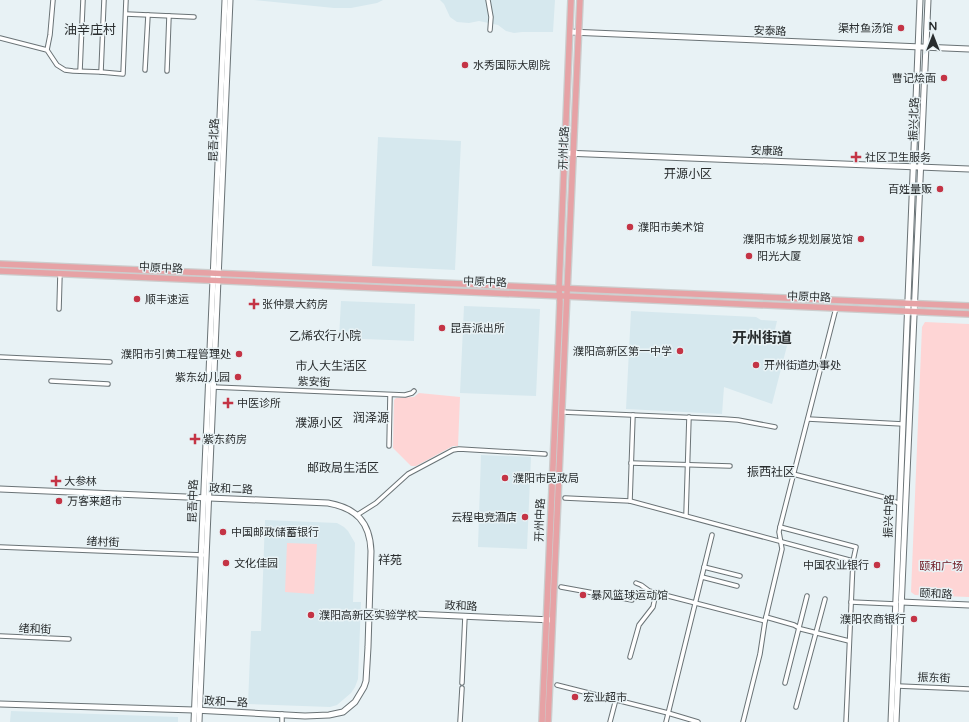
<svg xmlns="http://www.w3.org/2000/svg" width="969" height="722" viewBox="0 0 969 722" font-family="'Varela Round','Noto Sans SC',sans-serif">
<rect width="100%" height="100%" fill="#e8f2f5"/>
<g fill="#d6e8ee">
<path d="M254,0H383L377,3L351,8H334Z"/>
<path d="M440,0H555L553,32H522L514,33L506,31L498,25L479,21L469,23L457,22L450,17L444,4Z"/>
<path d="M378,137L461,141L455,270L372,266Z"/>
<path d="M341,301L415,304L414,341L339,338Z"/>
<path d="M464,306L540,309L536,396L460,393Z"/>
<path d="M631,311L756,317L761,320L777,321L773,338L788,342L772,404L724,387L722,414L626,409Z"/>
<path d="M481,455L531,457L527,549L478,547Z"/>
<path d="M265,520L337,523L344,527L348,531L355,543L353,602H361L358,679L355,687L351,693L337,705L330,707L248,704L251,631H261Z"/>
<path d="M11,711L178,717V722H10Z"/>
</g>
<g fill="#fed5d5">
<path d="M925,322L969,324V597L915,595L911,592L922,327Z"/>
<path d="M419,393L460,397L458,446H453L416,466H411L393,448L394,400L396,398L414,397Z"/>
<path d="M287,543L317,544L314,594L285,592Z"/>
</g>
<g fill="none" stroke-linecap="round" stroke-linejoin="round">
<g stroke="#6a7376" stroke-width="5.5">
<g id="street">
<path d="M488,0L491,17L490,30"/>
<path d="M126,14L194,17"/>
<path d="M0,38L47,50L57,65L65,70L73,71L101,72L123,74L126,0"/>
<path d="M47,50L50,35L53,0"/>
<path d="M145,70L148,15"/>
<path d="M80,71L83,0"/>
<path d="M167,71L169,16"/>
<path d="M101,72L104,0"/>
<path d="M59,309L60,274"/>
<path d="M0,357L110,362"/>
<path d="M51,381L108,384"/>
<path d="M213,387L405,395L412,393L414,391"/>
<path d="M562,412L724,419L738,420L775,427"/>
<path d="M808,419L903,424"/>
<path d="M389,446L390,395"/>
<path d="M631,463L730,466"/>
<path d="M793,474L887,498L900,504"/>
<path d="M565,498L630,501L853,561"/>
<path d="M630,501L633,415"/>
<path d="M357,515L376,503L408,474L453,450L459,449L545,454"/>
<path d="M686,515L689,417"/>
<path d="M780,527L856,547L853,561L846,722"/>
<path d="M0,547L203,555"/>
<path d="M704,567L740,576"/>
<path d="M702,577L737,586"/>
<path d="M636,583L641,585L649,591L765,621"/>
<path d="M561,587L632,600"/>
<path d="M851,602L896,604"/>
<path d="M766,617L794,625L801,629L849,641"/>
<path d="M0,636L69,639"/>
<path d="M630,657L639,625L653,607L656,593"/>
<path d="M462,683L465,616"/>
<path d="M785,683L807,596"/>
<path d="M557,685L668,713L698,722"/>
<path d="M898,686L969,689"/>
<path d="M796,707L825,599"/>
<path d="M282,722V714"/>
<path d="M460,722L462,688"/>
<path d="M610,722L616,699"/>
<path d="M666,722L712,535"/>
<path d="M743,722L760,654L765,621L782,549L779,532L780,527L836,308"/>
</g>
</g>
<g stroke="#6a7376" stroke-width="7">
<g id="secondary">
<path d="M570,32L969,49"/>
<path d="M564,153L969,169"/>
<path d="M0,489L328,503C356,508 370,522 371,551L368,647L366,681L364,687L355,702L343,712L329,715L305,716L194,710L0,704"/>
<path d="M901,602L969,605"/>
<path d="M369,612L552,620"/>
<path d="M194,722L225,0"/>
<path d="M199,722L230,0"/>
<path d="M891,722L920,0"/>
<path d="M896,722L928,0"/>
</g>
</g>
<g stroke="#cccdcd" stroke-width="8">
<g id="primary">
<path d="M0,264L969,306"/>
<path d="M0,271L969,314"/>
<path d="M542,722L560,302L559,288L571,0"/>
<path d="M548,722L580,0"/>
</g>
</g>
<use href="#street" stroke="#fff" stroke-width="3.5"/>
<use href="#secondary" stroke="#fff" stroke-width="5"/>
<use href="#primary" stroke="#e6a2a5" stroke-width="5.5"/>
</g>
<g fill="#c43445" stroke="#e8f2f5" stroke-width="1.5">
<circle cx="901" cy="28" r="4"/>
<circle cx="465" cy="65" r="4"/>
<circle cx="944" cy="78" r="4"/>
<path d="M854 151h4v4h4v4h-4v4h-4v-4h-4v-4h4z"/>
<circle cx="940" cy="189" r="4"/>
<circle cx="630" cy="227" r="4"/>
<circle cx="861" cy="239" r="4"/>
<circle cx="749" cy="256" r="4"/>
<circle cx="137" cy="299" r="4"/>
<path d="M252 298h4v4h4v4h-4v4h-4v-4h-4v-4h4z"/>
<circle cx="442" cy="328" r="4"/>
<circle cx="680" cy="351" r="4"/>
<circle cx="239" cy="354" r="4"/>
<circle cx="756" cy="365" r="4"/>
<circle cx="238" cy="377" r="4"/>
<path d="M226 397h4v4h4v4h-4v4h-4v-4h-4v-4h4z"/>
<path d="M193 433h4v4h4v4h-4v4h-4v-4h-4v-4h4z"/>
<circle cx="505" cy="478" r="4"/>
<path d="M54 475h4v4h4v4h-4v4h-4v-4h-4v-4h4z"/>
<circle cx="59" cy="501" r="4"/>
<circle cx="525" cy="517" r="4"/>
<circle cx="223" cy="532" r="4"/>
<circle cx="226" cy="563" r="4"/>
<circle cx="877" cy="565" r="4"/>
<circle cx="583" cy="595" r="4"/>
<circle cx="311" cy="615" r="4"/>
<circle cx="914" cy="619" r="4"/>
<circle cx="575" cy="697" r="4"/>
</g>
<g text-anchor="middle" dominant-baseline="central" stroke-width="3" stroke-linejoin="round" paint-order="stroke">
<g font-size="11" fill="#292d2e" stroke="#e8f2f5" text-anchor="start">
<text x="893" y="28" text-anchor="end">渠村鱼汤馆</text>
<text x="473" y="65">水秀国际大剧院</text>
<text x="936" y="78" text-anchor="end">曹记烩面</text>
<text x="865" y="157">社区卫生服务</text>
<text x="932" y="189" text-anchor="end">百姓量贩</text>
<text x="638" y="227">濮阳市美术馆</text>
<text x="853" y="239" text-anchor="end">濮阳市城乡规划展览馆</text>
<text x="757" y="256">阳光大厦</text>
<text x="145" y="299">顺丰速运</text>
<text x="262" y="304">张仲景大药房</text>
<text x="450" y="328">昆吾派出所</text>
<text x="672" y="351" text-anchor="end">濮阳高新区第一中学</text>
<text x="231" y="354" text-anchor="end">濮阳市引黄工程管理处</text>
<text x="764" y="365">开州街道办事处</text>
<text x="230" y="377" text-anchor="end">紫东幼儿园</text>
<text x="237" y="403">中医诊所</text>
<text x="203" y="439">紫东药房</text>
<text x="513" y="478">濮阳市民政局</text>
<text x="64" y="481">大参林</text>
<text x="67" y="501">万客来超市</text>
<text x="517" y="517" text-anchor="end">云程电竞酒店</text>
<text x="231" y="532">中国邮政储蓄银行</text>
<text x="234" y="563">文化佳园</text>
<text x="869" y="565" text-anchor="end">中国农业银行</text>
<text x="591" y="595">暴风篮球运动馆</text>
<text x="319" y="615">濮阳高新区实验学校</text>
<text x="906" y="619" text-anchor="end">濮阳农商银行</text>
<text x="583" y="697">宏业超市</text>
</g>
<g font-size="11" fill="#292d2e" stroke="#e8f2f5">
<text transform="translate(770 31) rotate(2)">安泰路</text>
<text transform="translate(914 119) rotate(-88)">振兴北路</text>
<text transform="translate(214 140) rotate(-88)">昆吾北路</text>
<text transform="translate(564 148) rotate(-88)">开州北路</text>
<text transform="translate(767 151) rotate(2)">安康路</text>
<text transform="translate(161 268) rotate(3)">中原中路</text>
<text transform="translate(485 282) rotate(2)">中原中路</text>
<text transform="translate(809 297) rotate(2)">中原中路</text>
<text transform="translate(314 382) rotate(2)">紫安街</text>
<text transform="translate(231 489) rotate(2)">政和二路</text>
<text transform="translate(193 501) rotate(-88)">昆吾中路</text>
<text transform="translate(889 516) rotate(-88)">振兴中路</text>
<text transform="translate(540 520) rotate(-88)">开州中路</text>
<text transform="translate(103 542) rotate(3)">绪村街</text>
<text transform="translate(936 594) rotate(3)">颐和路</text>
<text transform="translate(461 606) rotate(2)">政和路</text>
<text transform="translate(35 629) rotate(2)">绪和街</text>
<text transform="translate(934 678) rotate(3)">振东街</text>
<text transform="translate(226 702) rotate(3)">政和一路</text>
</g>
<g font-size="11" fill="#6c1520" stroke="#e8f2f5">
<text x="941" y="566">颐和广场</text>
</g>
<g font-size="12" fill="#292d2e" stroke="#e8f2f5">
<text x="688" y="174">开源小区</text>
<text x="325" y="336">乙烯农行小院</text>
<text x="331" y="366">市人大生活区</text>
<text x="371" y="418">润泽源</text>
<text x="319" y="423">濮源小区</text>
<text x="343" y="468">邮政局生活区</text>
<text x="771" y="472">振西社区</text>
<text x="390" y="560">祥苑</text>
</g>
<g font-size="13" fill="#292d2e" stroke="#e8f2f5">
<text x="90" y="30">油辛庄村</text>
</g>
<g font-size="15" font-weight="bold" fill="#292d2e" stroke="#e8f2f5">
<text x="762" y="338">开州街道</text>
</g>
</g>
<g transform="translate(933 36)" stroke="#e8f2f5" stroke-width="3" paint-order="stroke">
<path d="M0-3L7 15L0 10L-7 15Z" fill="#292d2e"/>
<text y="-6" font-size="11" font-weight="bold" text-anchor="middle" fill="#292d2e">N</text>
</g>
</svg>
